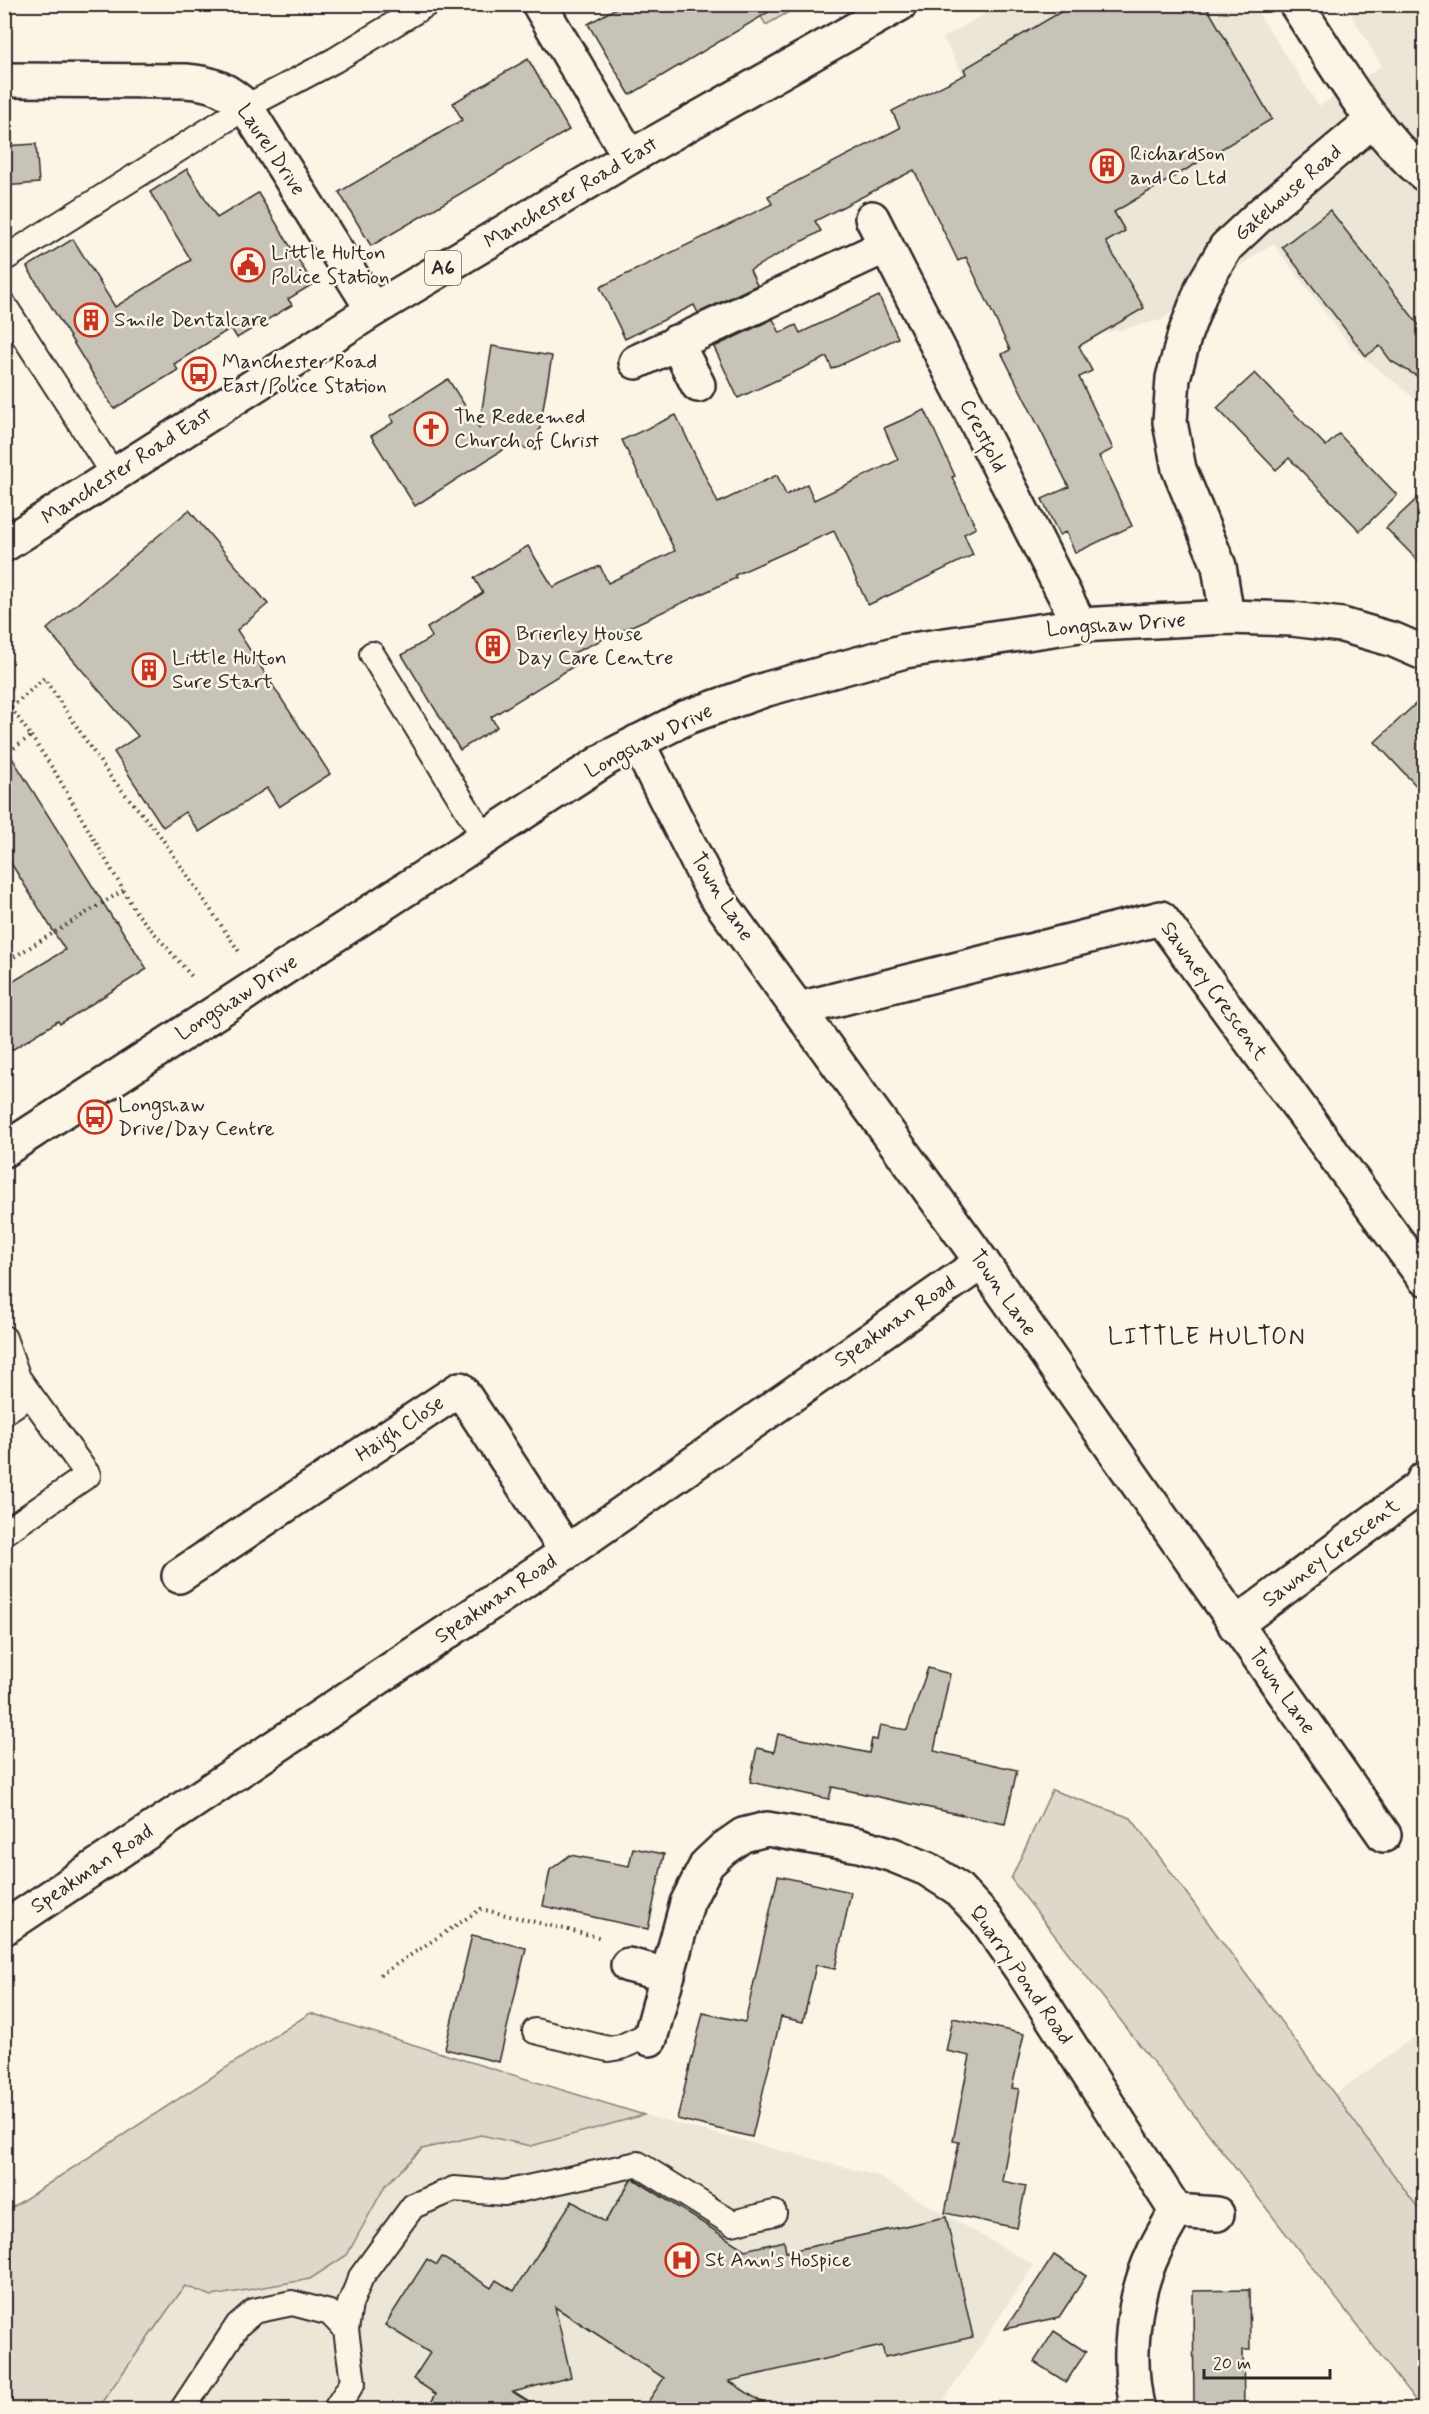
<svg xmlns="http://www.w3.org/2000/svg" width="1429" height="2414" viewBox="0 0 1429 2414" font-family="Mynerve,sans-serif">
<rect width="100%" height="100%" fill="#fcf5e5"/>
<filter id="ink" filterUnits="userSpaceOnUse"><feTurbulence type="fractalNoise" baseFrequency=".0167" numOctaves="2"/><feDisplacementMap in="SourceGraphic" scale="12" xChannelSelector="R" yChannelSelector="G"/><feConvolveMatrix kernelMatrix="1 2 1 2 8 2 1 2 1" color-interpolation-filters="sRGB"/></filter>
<g filter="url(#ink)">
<g fill="#ece6d7">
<path d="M1000,5H1253L1319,106L1382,66L1345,5H1424V406L1352,348L1273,243L1161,320L1106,333L943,38Z"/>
<path d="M1424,2030V2216L1335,2094Z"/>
<path d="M644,2115L875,2175L1034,2265L938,2409L97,2410L185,2285L212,2296L347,2254L385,2186L422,2149L481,2135L531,2146Z"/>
</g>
<g fill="#ded8ca" stroke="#84827a" stroke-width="1.5">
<path d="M754,5H801L766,25Z"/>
<path d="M1052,1790L1131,1818L1424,2216V2409H1422L1011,1879Z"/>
<path d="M310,2013L644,2115L531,2146L481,2135L422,2149L385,2186L347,2255L310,2279L212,2296L185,2286L97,2409H5V2212Z"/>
</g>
<g fill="#c8c3b7" stroke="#2b2b2b" stroke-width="1.5">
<path d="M623,4H782L630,95L588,24Z"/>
<path d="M1074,4H1205L1272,119L1114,212L1125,231L1106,242L1144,308L1079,346L1092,371L1079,377L1113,449L1099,456L1132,526L1075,553L1066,532L1059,535L1042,499L1069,487L1002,354L1010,350L966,257L958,261L914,170L815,221L821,231L750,270L757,285L698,313L694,305L625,339L600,287L772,204L768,196L900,128L892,111L966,74L964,69Z"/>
<path d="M528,59L569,130L371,246L339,192L462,120L453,103Z"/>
<path d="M36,144L39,183L4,186V146Z"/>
<path d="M187,169L217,218L258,193L313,284L288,299L292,305L237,338L231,328L174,364L178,370L114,409L27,267L73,239L115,307L191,260L150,192Z"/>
<path d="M1330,210L1425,333V381L1391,361L1380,346L1366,356L1282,247Z"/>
<path d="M879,296L898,338L832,369L827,357L738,398L714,347L773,319L780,333L796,325L800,333Z"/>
<path d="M492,346L552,356L536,450L510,445L415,506L371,436L394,422L390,416L448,379L479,428Z"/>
<path d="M1255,373L1326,446L1339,434L1397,495L1360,531L1289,458L1276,470L1217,408Z"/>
<path d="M925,410L955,476L952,477L976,528L964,534L973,555L909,586L868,605L834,531L735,575L736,578L573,653L579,663L491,717L497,727L460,750L402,655L432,637L427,628L483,593L474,578L528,546L553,587L600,566L608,583L675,551L622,440L676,415L718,503L777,475L786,495L807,484L814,500L898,460L884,428Z"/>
<path d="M1425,491V568L1386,528Z"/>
<path d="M189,510L268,604L237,630L330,774L279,807L267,788L199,832L185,812L163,827L114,752L138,736L47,629Z"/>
<path d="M1425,695V795L1375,742Z"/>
<path d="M4,745L115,922L116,921L147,969L60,1024L58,1021L4,1055V987L65,950L4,852Z"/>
<path d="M928,1668L950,1674L934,1751L1017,1770L1005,1824L832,1787L829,1799L750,1782L757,1748L774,1752L778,1734L869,1753L872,1739L877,1740L880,1725L907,1730Z"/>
<path d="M633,1848L664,1854L648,1929L543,1906L550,1870L570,1855L629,1866Z"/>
<path d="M778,1876L851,1892L835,1969L816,1965L803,2022L781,2017L752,2137L677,2119L703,2013L745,2022Z"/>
<path d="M472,1935L526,1948L499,2062L445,2049Z"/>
<path d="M953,2018L1024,2034L1012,2088L1019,2089L1002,2181L1026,2186L1017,2228L945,2213L959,2142L953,2141L970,2056L946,2051Z"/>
<path d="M634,2179L745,2250L784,2241L786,2252L946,2217L973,2337L885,2357L882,2346L729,2381L772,2409H643L664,2378L555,2307L571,2377L513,2392L540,2409H427L436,2394L413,2379L430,2353L385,2325L427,2259L437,2265L442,2257L491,2288L496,2280L514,2291L572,2201L605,2222L631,2180Z"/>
<path d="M1054,2255L1086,2276L1059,2317L1005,2329Z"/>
<path d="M1249,2290L1250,2350H1243L1244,2409H1194L1193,2291Z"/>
<path d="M1054,2331L1086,2352L1066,2382L1034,2362Z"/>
</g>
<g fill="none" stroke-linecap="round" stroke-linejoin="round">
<g stroke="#2b2b2b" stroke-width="28">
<g id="lane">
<path d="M4,259L246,107L335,60L427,4"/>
<path d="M4,305L113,474"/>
<path d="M372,654L484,837"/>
<path d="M4,1338L18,1378L88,1475L4,1533"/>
<path d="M4,1412L30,1395"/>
<path d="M535,2031L608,2049L621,2047L652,2033"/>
<path d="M346,2330L350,2304L361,2277L413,2206L454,2189L504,2193L638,2164L732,2223L774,2213"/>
<path d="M182,2410L238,2325L254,2311L292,2303L330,2313L346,2330L353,2382L335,2410"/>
</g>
</g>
<g stroke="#2b2b2b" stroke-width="38">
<g id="street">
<path d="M539,4L630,157"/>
<path d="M1296,4C1335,63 1370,129 1424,174"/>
<path d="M4,80L186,81C212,83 227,89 246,107L373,310"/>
<path d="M872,218L1080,625"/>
<path d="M676,342L698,385"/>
<path d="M636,362L886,246"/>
<path d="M1227,617L1219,566L1179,469L1170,422L1173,378L1185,334L1203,286L1226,247L1261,214L1373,120"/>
<path d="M637,742L713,892L982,1262L1384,1835"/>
<path d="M799,1009L1161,918L1424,1278"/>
<path d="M4,1150L609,757L687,717L767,689L905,651L1080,625L1227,617L1292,619L1342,625L1394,640L1424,653"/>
<path d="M179,1576L460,1389L567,1552"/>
<path d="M1235,1625L1421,1486L1424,1479"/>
<path d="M4,1928L567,1552L982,1262"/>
<path d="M628,1965L668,1975"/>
<path d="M650,2039L687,1903L707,1864L723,1849L743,1835L767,1829L859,1845L893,1855L927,1869L957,1888L986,1919L1023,1972L1176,2211C1169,2225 1160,2238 1154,2252C1132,2298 1126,2360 1138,2410"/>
<path d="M1176,2211L1217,2214"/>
</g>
</g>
<g stroke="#2b2b2b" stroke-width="38">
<path id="primary" d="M4,545L373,310L630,157L900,4"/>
</g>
<g stroke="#2b2b2b" stroke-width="4" stroke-dasharray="1.5 4.5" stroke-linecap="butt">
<path d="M4,699L11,708L44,678L109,775L159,834L240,953"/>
<path d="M31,736L55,772L136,912L194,979"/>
<path d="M4,755L31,736L11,708"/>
<path d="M4,963L124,890"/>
<path d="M380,1975L481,1909L602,1938"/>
</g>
<use href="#lane" stroke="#fcf5e5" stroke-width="24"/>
<use href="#street" stroke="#fcf5e5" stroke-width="33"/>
<use href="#primary" stroke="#fcf5e5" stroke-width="33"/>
</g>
</g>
<defs>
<g id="building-ring" transform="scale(1.725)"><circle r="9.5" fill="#fcf5e5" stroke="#c8321e" stroke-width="1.5"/><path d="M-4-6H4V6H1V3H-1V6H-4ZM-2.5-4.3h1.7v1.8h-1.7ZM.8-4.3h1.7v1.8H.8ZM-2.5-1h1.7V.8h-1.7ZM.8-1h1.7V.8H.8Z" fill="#c8321e"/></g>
<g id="civic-ring" transform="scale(1.725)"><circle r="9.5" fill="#fcf5e5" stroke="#c8321e" stroke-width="1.5"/><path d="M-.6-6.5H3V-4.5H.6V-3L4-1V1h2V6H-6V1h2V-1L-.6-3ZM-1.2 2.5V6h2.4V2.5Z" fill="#c8321e"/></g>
<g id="bus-ring" transform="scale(1.725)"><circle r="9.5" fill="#fcf5e5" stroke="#c8321e" stroke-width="1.5"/><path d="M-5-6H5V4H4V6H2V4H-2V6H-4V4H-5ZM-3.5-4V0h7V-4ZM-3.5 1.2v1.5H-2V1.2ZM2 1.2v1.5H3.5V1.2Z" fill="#c8321e"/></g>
<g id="church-ring" transform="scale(1.725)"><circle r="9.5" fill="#fcf5e5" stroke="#c8321e" stroke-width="1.5"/><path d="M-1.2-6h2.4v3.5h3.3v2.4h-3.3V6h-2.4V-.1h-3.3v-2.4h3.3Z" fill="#c8321e"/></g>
<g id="hospital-ring" transform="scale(1.725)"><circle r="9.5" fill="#fcf5e5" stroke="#c8321e" stroke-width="1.5"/><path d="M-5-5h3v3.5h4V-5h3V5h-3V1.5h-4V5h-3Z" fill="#c8321e"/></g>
</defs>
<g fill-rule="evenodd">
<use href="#building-ring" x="1107" y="166"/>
<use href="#civic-ring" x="248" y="265"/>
<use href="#building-ring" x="91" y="320"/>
<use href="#bus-ring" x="199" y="374"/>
<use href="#church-ring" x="431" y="429"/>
<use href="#building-ring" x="493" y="646"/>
<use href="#building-ring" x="149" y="670"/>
<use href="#bus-ring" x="95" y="1117"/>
<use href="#hospital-ring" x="682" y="2260"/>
</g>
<g text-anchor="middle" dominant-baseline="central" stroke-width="5" stroke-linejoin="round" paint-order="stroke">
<rect fill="#fcf5e5" stroke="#6a6863" stroke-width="1.5" x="425" y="251" width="36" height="34" rx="4.5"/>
<g font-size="20" font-weight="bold" fill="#2b2b2b">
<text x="443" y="268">A6</text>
</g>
<g font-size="21" fill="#2b2b2b" stroke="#fcf5e5">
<text transform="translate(271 150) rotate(56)">Laurel Drive</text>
<text transform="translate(571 193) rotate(-31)">Manchester Road East</text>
<text transform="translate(1288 193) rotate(-41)">Gatehouse Road</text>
<text transform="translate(983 436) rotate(63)">Crestfold</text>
<text transform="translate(127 466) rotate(-33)">Manchester Road East</text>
<text transform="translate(1116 625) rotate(-4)">Longshaw Drive</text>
<text transform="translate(649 741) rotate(-27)">Longshaw Drive</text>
<text transform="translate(722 897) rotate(58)">Town Lane</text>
<text transform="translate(1214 991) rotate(54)">Sawney Crescent</text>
<text transform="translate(237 998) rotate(-33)">Longshaw Drive</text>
<text transform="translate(1003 1293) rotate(55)">Town Lane</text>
<text transform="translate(895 1322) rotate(-35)">Speakman Road</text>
<text transform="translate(400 1429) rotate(-34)">Haigh Close</text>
<text transform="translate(1331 1553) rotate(-37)">Sawney Crescent</text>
<text transform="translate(496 1599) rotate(-34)">Speakman Road</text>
<text transform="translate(1282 1691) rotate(55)">Town Lane</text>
<text transform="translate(92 1869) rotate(-34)">Speakman Road</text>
<text transform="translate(1021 1975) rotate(55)">Quarry Pond Road</text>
</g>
<g font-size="21" fill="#2b2b2b" stroke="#fcf5e5" text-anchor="start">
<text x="1130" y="154">Richardson<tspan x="1130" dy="24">and Co Ltd</tspan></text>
<text x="271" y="253">Little Hulton<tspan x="271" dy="24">Police Station</tspan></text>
<text x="114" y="320">Smile Dentalcare</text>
<text x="222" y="362">Manchester Road<tspan x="222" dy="24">East/Police Station</tspan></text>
<text x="454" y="417">The Redeemed<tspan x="454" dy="24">Church of Christ</tspan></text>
<text x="516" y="634">Brierley House<tspan x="516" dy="24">Day Care Centre</tspan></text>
<text x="172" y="658">Little Hulton<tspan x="172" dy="24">Sure Start</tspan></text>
<text x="118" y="1105">Longshaw<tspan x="118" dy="24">Drive/Day Centre</tspan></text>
<text x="705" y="2260">St Ann's Hospice</text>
</g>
<g font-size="24" letter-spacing="1.5" fill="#2b2b2b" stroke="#fcf5e5">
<text x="1207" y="1337">LITTLE HULTON</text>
</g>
</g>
<rect width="1429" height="2414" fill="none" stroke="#fcf5e5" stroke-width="24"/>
<rect x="12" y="12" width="1405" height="2390" fill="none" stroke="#2b2b2b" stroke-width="2" filter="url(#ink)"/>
<path d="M1204 2369v9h126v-9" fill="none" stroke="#2b2b2b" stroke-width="3"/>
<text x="1213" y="2369" font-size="18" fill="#2b2b2b" stroke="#fcf5e5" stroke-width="4.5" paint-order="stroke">20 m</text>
</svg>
